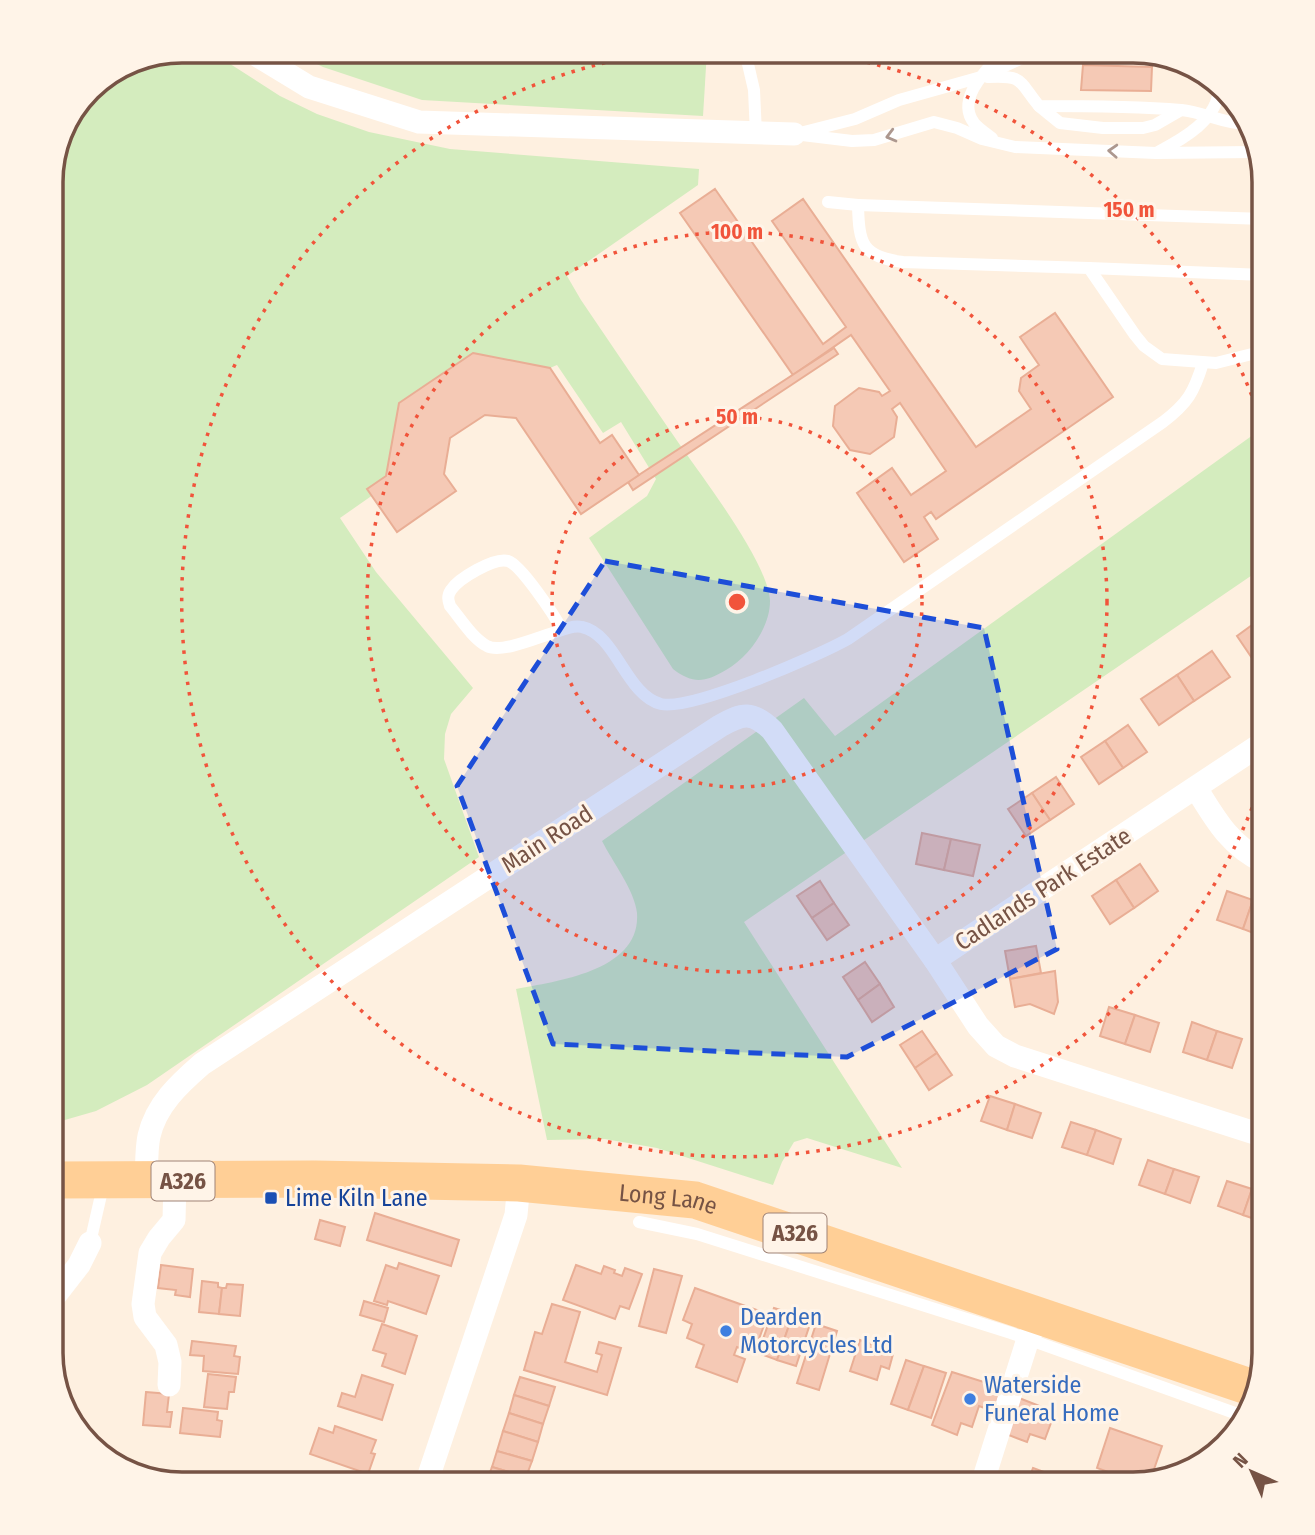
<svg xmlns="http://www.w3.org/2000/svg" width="1315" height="1535" viewBox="0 0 1315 1535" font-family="'Fira Sans Condensed',sans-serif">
<rect width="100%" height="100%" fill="#fef0e0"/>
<g fill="#d4ecbe">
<path d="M182,51H210L280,96L317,114L369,132L450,149L699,169L698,185L567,276L581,300C614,349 647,397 680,445C703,478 769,564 770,601C770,628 748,658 726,670C704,683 693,684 673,669L589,538L647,496L656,479L621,422L603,433L557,365L550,368L473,353L399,403L390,483L340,518L376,572L473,688L451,714L445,734L444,759L479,857L147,1085L96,1111L51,1124V173L64,124L95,84Z"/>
<path d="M291,51H707L703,116L422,100L323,67Z"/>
<path d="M1264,427V567L744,922L902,1168L807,1138L794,1142L782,1162L773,1185L657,1148L605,1139L547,1140L516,989C557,981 641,971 637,913C635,891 612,861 602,841L804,698L835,736Z"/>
</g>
<g fill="#f5c9b5" stroke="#e9ae95" stroke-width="2">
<path d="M1083,65L1152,67L1151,91L1081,90Z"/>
<path d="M715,189L823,344L846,327L772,221L803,199L976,447L1031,409L1019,391L1021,378L1039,365L1020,337L1055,313L1113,397L936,519L931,512L924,517L938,539L904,562L857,493L892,468L911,495L946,471L900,403L892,409L897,417L894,437L870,454L850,450L833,426L835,406L859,388L879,392L882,396L890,391L851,335L793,375L680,213Z"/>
<path d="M834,348L838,354L633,490L628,482Z"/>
<path d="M473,353L550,368L600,443L612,435L639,475L581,514L516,418L485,415L450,438L444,474L456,491L397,532L367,489L386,476L399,403Z"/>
<path d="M1259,620L1264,628V654L1254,661L1237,636Z"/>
<path d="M1212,651L1230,677L1194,701L1177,675Z"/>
<path d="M1177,675L1194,701L1159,725L1141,699Z"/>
<path d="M1128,725L1147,752L1123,768L1105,741Z"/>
<path d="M1105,741L1123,768L1099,784L1081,757Z"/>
<path d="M1056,777L1074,804L1050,820L1032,793Z"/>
<path d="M1032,793L1050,820L1026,836L1008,809Z"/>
<path d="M922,833L951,839L944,870L916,864Z"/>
<path d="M951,839L980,845L973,876L944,870Z"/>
<path d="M1140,864L1158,891L1134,908L1116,880Z"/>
<path d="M1116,880L1134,908L1110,924L1092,896Z"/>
<path d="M820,881L834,903L812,918L797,896Z"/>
<path d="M1227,891L1253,900L1243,929L1217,920Z"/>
<path d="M1253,900L1264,904V937L1243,929Z"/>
<path d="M834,903L849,925L827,940L812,918Z"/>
<path d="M1036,946L1041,973L1010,979L1005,951Z"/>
<path d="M865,962L880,984L858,1000L843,977Z"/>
<path d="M1055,971L1058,1002L1054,1014L1030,1004L1015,1007L1010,979Z"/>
<path d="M880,984L894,1007L872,1022L858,1000Z"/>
<path d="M1109,1007L1135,1015L1125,1044L1100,1036Z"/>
<path d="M1135,1015L1159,1023L1150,1052L1125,1044Z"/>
<path d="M1192,1022L1217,1031L1207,1060L1183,1052Z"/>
<path d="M922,1031L937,1053L915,1068L900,1045Z"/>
<path d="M1217,1031L1242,1039L1232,1068L1207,1060Z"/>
<path d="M937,1053L952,1075L929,1090L915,1068Z"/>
<path d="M990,1096L1015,1104L1007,1130L981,1121Z"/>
<path d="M1015,1104L1041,1113L1032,1138L1007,1130Z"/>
<path d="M1071,1122L1096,1130L1087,1155L1062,1147Z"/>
<path d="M1096,1130L1121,1139L1113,1164L1087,1155Z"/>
<path d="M1148,1160L1174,1169L1165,1194L1139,1185Z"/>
<path d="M1174,1169L1199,1177L1190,1203L1165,1194Z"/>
<path d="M1227,1181L1252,1189L1243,1215L1218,1206Z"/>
<path d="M1252,1189L1264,1193V1222L1243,1215Z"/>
<path d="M375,1213L459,1240L451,1266L367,1240Z"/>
<path d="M320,1220L345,1227L340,1246L315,1239Z"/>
<path d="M399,1263L439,1276L426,1314L388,1301L387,1305L374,1301L386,1265L397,1269Z"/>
<path d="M161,1265L193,1269L190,1297L175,1295L176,1290L158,1288Z"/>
<path d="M576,1265L601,1274L604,1266L615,1270L614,1273L622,1276L625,1268L642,1274L629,1309L620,1306L615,1319L563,1300Z"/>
<path d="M654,1269L682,1276L666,1333L639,1326Z"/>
<path d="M202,1281L218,1283V1287L222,1288L219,1314L199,1312Z"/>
<path d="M227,1284L243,1285L240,1316L219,1314L222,1288H226Z"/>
<path d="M695,1288L768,1314L754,1353L737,1347L734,1355L745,1359L737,1382L696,1367L704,1345L687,1338L692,1324L683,1320Z"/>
<path d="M364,1301L388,1308L384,1322L360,1315Z"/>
<path d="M552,1304L580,1312L565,1362L597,1372L602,1355L596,1353L599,1342L621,1348L607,1395L524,1370L535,1332L542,1334Z"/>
<path d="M774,1308L793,1314L777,1360L758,1353Z"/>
<path d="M793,1314L811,1321L796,1366L777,1360Z"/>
<path d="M382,1324L417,1336L405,1374L382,1366L386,1354L373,1350Z"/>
<path d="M816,1324L837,1331L819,1390L797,1383Z"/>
<path d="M860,1340L886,1349L885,1351L893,1354L889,1369L881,1366L877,1380L850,1371Z"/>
<path d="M192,1341L236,1346L234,1356L240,1357L238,1374L203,1371L204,1356L190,1355Z"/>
<path d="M906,1360L924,1366L908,1410L891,1404Z"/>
<path d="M924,1366L946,1373L931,1418L908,1410Z"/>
<path d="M952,1372L987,1383V1386L1001,1391L993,1411L979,1406L972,1427L961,1423L957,1435L932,1425Z"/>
<path d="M208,1374L236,1377L234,1392H229L227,1409L204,1407Z"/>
<path d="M362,1375L393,1385L382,1420L338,1406L342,1393L355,1397Z"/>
<path d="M520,1377L555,1387L549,1406L514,1395Z"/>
<path d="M146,1392L169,1394L167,1412H172L170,1427L143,1425Z"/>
<path d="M514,1395L549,1406L543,1424L509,1413Z"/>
<path d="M1019,1398L1055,1412L1045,1439L1030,1434L1027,1442L1006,1434Z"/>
<path d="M183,1408L218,1412L217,1420L222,1421L220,1437L180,1433Z"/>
<path d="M509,1413L543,1424L538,1442L503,1431Z"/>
<path d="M335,1426L376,1440L371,1453L375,1454L368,1474L310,1454L319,1428L333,1433Z"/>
<path d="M1110,1428L1162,1446L1151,1478L1126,1484L1128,1479L1097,1468Z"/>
<path d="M503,1431L538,1442L532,1461L497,1451Z"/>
<path d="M497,1451L532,1461L526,1477L492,1467Z"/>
<path d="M492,1467L526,1477L524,1484L486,1483Z"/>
<path d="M1033,1468L1063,1479L1061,1484H1027Z"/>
</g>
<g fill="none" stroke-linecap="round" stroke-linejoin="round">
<g stroke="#fff" stroke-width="12">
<path d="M745,51L754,90L756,134"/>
<path d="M988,77C1025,75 1018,81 1039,106C1086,106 1134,106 1181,110C1203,112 1222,123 1245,124"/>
<path d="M1039,106L1060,123L1103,128H1143L1155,125L1181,110"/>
<path d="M804,132L855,119L899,100L981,77L1022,58L1061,56L1172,59"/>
<path d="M794,134L852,141L874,140L934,122L957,128L982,139L1015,147L1156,153L1254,152"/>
<path d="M992,138C986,133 979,129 974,123C955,98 988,69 1003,51"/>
<path d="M1158,152C1183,139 1219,119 1219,87"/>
<path d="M828,202L858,205"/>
<path d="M1264,219L858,205C859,244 862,257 903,262L1089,268L1135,335L1144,346L1162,359L1216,363L1264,351"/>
<path d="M1089,268L1264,275"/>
<path d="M562,630C555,616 521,565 508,561C494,557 458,579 451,590C447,596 448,600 450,606C460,618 473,639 487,646C501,654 541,636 556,632C564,629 574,625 582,627C616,634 626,695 661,704C691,711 818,656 848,639L1163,422C1188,403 1194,392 1203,363"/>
<path d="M639,1222L697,1234L1011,1333L1246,1417"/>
<path d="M90,1243L104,1182"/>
</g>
<g stroke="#fff" stroke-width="23">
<path d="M250,51L309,87L419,122L794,134"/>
<path d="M1196,788C1215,819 1230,846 1264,862"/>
<path d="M935,960L1264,742"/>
<path d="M146,1181C147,1167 146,1150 149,1136C156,1105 179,1084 202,1064L720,726C743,713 752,711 772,730L935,960L978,1026L996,1046L1015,1056L1264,1136"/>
<path d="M51,1301L79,1265L90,1243"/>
<path d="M169,1385L170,1362L166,1345L145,1317L143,1304L150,1253L159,1238L174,1220L175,1181"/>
<path d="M426,1484L516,1215L519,1183"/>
<path d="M982,1484L1028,1339L1040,1314"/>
</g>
<path stroke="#ffcf96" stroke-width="37" id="s1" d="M51,1180L315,1179L519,1183L695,1200L1256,1389"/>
</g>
<defs><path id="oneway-chevron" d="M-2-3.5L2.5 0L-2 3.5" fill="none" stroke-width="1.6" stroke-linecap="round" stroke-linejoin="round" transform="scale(1.75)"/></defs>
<g stroke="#ad988f">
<use href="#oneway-chevron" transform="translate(891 136) rotate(165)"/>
<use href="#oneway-chevron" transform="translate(1113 151) rotate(-177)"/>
</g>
<path fill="#1d4ed8" fill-opacity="0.2" stroke="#1d4ed8" stroke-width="5" stroke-dasharray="14 9" stroke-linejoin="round" d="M605,561L984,628L1057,949L847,1057L553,1044L457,786Z"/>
<g fill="none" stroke="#f1543b" stroke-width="3.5" stroke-dasharray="3.5 7">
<circle cx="737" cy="602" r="185"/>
<circle cx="737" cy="602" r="370"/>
<path d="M1263 778A555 555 0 1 1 669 51M805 51A555 555 0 0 1 1263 426"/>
</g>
<rect fill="#1a4fb4" stroke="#fff4e8" stroke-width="2.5" x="264" y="1191" width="14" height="14" rx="3.5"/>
<g fill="#3f7fe0" stroke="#fff4e8" stroke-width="2.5">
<circle cx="726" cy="1331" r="7"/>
<circle cx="970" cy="1399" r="7"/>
</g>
<g text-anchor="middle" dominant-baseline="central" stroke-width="6" stroke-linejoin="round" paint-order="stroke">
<g fill="#fff4e8" stroke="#9f8376" stroke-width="2">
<rect x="151.5" y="1161.5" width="63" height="39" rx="5"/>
<rect x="763.5" y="1213.5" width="63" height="39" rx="5"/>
</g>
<g font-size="23" font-weight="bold" fill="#765345">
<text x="183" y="1181">A326</text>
<text x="795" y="1233">A326</text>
</g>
<g font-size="24" fill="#765345" stroke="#fff4e8">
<text transform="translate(547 839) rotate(-33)">Main Road</text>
<text transform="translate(1043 889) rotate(-33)">Cadlands Park Estate</text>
<text stroke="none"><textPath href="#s1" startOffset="618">Long Lane</textPath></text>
</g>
<g font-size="24" fill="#164399" stroke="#fff4e8" text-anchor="start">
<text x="285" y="1198">Lime Kiln Lane</text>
</g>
<g font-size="24" fill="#366cbe" stroke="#fff4e8" text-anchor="start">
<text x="740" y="1317">Dearden<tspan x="740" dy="28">Motorcycles Ltd</tspan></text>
<text x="984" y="1385">Waterside<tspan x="984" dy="28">Funeral Home</tspan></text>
</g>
</g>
<path d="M0 0H1315V1535H0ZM182 63H1133A119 119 0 0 1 1252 182V1353A119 119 0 0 1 1133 1472H182A119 119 0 0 1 63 1353V182A119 119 0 0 1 182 63Z" fill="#fff4e8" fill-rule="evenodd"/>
<path fill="none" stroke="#765345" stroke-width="3.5" d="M182 63H1133A119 119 0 0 1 1252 182V1353A119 119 0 0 1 1133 1472H182A119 119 0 0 1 63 1353V182A119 119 0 0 1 182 63Z"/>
<circle cx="737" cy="602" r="10" fill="#f1543b" stroke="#fff4e8" stroke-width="3.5"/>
<g font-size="21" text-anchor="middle" font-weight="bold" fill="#f1543b" stroke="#fff4e8" stroke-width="6" stroke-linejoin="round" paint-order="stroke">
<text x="1129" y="217">150 m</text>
<text x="737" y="239">100 m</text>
<text x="737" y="424">50 m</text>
</g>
<g transform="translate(1252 1472) rotate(315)" stroke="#fff4e8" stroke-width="5" paint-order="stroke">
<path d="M0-5L12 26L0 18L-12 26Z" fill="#765345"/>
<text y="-10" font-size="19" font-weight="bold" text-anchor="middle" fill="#765345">N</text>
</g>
</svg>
